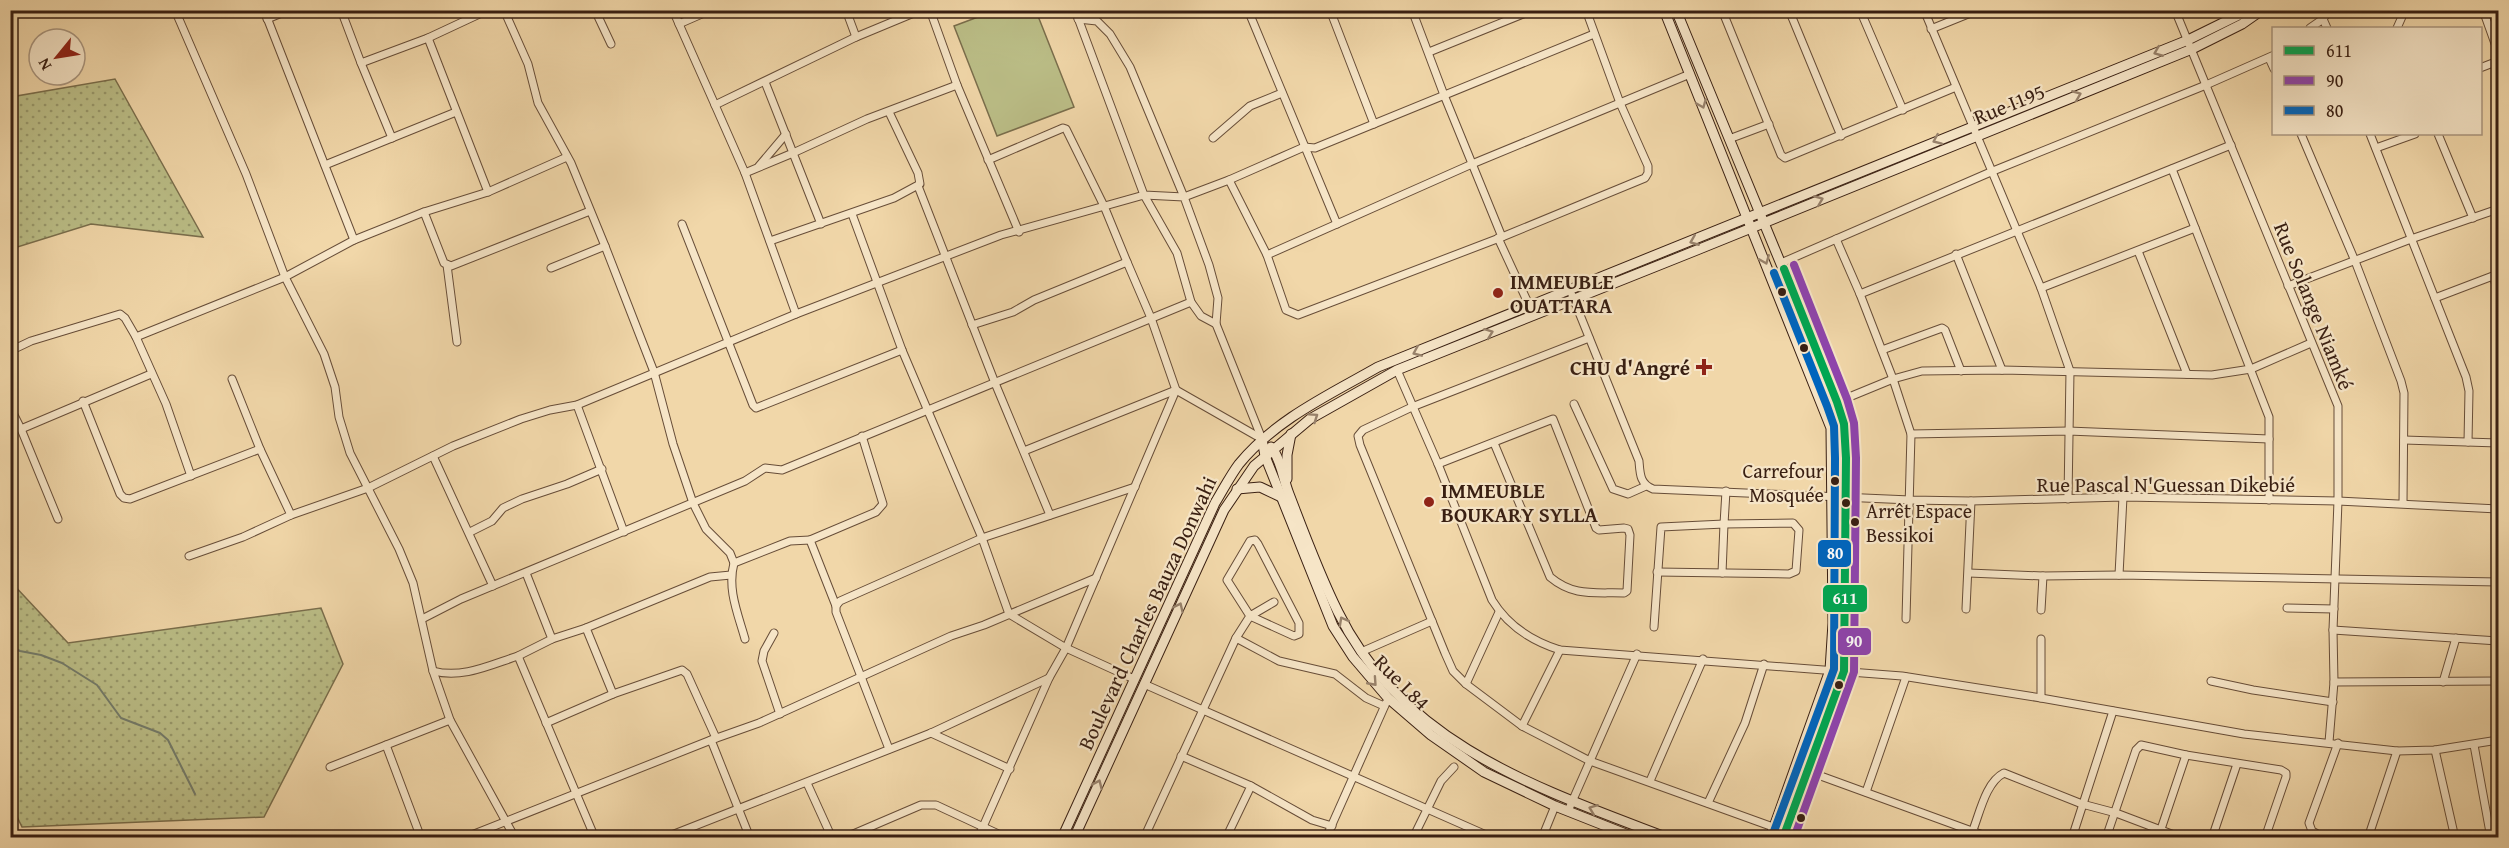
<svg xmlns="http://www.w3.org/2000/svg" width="2509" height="848" viewBox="0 0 2509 848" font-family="'Gentium Book Plus',serif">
<defs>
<pattern id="grass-dots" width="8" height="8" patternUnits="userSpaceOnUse" patternTransform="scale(1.5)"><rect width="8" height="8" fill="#bbbe87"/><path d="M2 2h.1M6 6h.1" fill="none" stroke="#999a6d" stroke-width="1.8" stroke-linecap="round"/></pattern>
</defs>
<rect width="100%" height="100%" fill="#f1d7a9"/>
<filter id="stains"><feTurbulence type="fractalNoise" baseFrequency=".00333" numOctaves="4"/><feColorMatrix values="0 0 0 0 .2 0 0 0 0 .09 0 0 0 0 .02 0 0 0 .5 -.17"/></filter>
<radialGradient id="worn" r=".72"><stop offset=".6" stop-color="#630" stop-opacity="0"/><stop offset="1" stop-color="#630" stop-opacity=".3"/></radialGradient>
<g fill="url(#grass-dots)" stroke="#7a6e4c" stroke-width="1.5">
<path d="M115,79L203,237L91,224L11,249V97Z"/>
<path d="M11,582L68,643L321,608L343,664L264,817L22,827L10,802Z"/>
</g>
<path fill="#bbbe87" stroke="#7a6e4c" stroke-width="1.5" d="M994,11H1036L1074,107L997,136L954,26Z"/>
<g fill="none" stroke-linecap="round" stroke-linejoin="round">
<path stroke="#747c6b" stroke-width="2" d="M10,646L20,651L41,655L62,663L97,685L121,718L160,733L168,740L195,794"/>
<g stroke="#674d38" stroke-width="9">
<g id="street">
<path d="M175,10L246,174L285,277L324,354L335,387L339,417L350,453L399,549L413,583L433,671L450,720L515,838"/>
<path d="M264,10L354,240"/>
<path d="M341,10L361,63L428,38L488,192"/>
<path d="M504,10L528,64L538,103L571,163L605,246L654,372L673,444L693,503L706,529L730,553L734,563C727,589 738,614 745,639"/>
<path d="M595,10L611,44"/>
<path d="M673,10L679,24L711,10"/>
<path d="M846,10L856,37"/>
<path d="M930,10L957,85L1019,232"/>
<path d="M1075,10L1144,195L1184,197L1209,265L1218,298L1216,324"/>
<path d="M1248,10L1337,224"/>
<path d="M1330,10L1374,124"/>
<path d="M1412,10L1444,95L1502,237"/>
<path d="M1722,10L1781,155L1785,158L1956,87"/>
<path d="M1789,10L1841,136"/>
<path d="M1860,10L1903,110"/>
<path d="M1924,10L2041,288L2070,371L2068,499"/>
<path d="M2175,10L2338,406V501L2333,630L2334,682L2329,742"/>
<path d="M2483,10L2498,52"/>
<path d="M267,19L289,10"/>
<path d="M1078,19L1097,21L1110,34L1130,67L1184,197L1229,180L1267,255L1472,164L1690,74"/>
<path d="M2323,19L2327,28"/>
<path d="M679,24L715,105"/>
<path d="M2310,28L2323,19L2329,10"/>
<path d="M2397,28L2405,10"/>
<path d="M1931,29L1978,10"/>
<path d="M428,38L488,10"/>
<path d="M1429,52L1533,10"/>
<path d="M2269,58L2274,69"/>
<path d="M361,63L392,138"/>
<path d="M2480,68L2498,61"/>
<path d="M2301,134L2355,261L2401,381L2404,393L2403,503"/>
<path d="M2370,134L2466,377L2469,391L2468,442"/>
<path d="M2438,134L2473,218"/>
<path d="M1213,138L1250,106L1282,93"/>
<path d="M1729,139L1769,124"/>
<path d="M2376,148L2415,134"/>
<path d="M988,160L1063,128L1066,129L1104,206L1127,262"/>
<path d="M325,165L456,112"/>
<path d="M759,166L786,134"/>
<path d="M2172,169L2269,417V500"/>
<path d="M745,173L793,153L765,82"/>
<path d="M1229,180L1304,147L1315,148L1594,34"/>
<path d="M918,186L995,383L1050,515"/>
<path d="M424,212L444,263L451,266L590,211"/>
<path d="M852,214L902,350L982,538L1009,614L1066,648L1134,679"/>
<path d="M682,224L753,405L756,408L902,350"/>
<path d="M821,224L793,153L867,119L957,85"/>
<path d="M1498,238L1529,305"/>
<path d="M1836,239L1860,294"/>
<path d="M770,241L894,198L920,184L918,173L889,112"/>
<path d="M2138,251L2187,374"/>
<path d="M1956,254L2002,370"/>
<path d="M1267,255L1286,310L1298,315L1502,237L1645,178L1648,173V166L1620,103L1586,10"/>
<path d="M1781,263L1993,171L2206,85L2274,55"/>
<path d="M447,265L457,342"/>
<path d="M551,268L605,246"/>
<path d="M2493,276L2498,291"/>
<path d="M2288,286L2411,239L2498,209"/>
<path d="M2041,288L2195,228"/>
<path d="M1572,295L1639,461C1640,474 1640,484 1653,489L1910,500L1971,501L2123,497L2338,501L2498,509"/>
<path d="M2435,298L2498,274"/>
<path d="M796,314L745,173L715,105L856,37L921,10"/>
<path d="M972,325L1013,312L1034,300L1127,262L1151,318L1176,390L1262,439"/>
<path d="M136,337L285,277L354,240L424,212L488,192L567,157"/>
<path d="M1589,338L1412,407L1363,430L1358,436L1360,445L1445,653L1453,671L1466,684L1522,726L1590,761L1773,827"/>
<path d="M1882,350L1942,328L1945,330L1961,371"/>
<path d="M10,351L31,341L120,314L125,318L136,337L166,404L191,476"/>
<path d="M1397,370L1438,464L1492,600C1508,626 1531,641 1560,650L1902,676L2041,698L2244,734L2397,751L2435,750L2498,740"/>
<path d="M232,379L260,449L291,515"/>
<path d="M83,401L120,494L124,498L130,499L260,449"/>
<path d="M1837,402L1893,379L1922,371L2002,370L2212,375L2251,369L2311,343"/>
<path d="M1574,404L1613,489L1628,494L1646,486"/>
<path d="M577,405L624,532"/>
<path d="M10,407L21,429L151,374"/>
<path d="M21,429L58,519"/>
<path d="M1911,434L2068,431L2269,439"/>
<path d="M2404,440L2498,443"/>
<path d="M1024,451L1176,390"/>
<path d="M433,456L493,586"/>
<path d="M1438,464L1553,419L1596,528L1599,530L1624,528L1628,529L1630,535L1627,591L1624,593C1594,592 1574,597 1550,577L1494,443"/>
<path d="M470,532L492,521L503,508L522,499L567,484L602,469"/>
<path d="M189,556L243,537L291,515L368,488L453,446L521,419L550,410L577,405L796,314L1001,235L1144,195L1177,253L1191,302L1201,316L1216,324L1262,439"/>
<path d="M734,563L790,541L810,540"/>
<path d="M1657,572L1789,574L1796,571L1799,530L1793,523L1724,524L1726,491"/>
<path d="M1969,573L2043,576L2119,575L2498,582"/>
<path d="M2119,575L2123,497"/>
<path d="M836,606L810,540L876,512L883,504L862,436"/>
<path d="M2287,608L2334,609"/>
<path d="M1966,609L1971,501"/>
<path d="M2041,610L2043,576"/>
<path d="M422,619L461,599L745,481L765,468L782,470L1191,302"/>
<path d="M1906,619L1911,434L1893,379L1860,294L2231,145"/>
<path d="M1654,627L1661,527L1724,524L1722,573"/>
<path d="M2333,630L2498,641"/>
<path d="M774,633L764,651L762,661L780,714"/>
<path d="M1236,638L1250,616L1227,580L1250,541L1255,540L1258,544L1299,623V634L1294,636L1250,616L1274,602"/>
<path d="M552,639L586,628"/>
<path d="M1361,652L1432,621"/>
<path d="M518,656L552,639L526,573"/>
<path d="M433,671C462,679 490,665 518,656L595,838"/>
<path d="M2211,681L2253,690L2333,702"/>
<path d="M2334,682L2498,681"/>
<path d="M2443,682L2456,638"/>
<path d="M1144,684L1493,838"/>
<path d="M1466,684L1499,612"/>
<path d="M613,694L586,628L710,577L731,575"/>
<path d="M2041,698V639"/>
<path d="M546,723L613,694L682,670L687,674L716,738"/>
<path d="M1522,726L1560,650"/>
<path d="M931,733L1010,769"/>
<path d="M711,740L750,838"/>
<path d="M386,745L421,838"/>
<path d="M2474,745L2491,838"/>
<path d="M889,749L836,612V606L840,601L982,538L1135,487"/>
<path d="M2435,750L2455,838"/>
<path d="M2186,755L2281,770L2286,773V777L2265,838"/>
<path d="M1181,756L1251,786L1226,838"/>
<path d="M330,767L450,720"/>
<path d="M1807,771L1991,838"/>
<path d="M1650,781L1703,659"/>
<path d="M807,783L832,838"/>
<path d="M1251,786L1312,820L1332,826"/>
<path d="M1866,792L1906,677"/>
<path d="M1708,803L1745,723L1764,664"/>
<path d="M1568,811L1637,654"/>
<path d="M1973,830C1980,812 1986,782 2004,773L2082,804L2116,813L2182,838"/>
<path d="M1328,833L1339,838"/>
<path d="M1784,834L1795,838"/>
<path d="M464,838L711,740L759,723L951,636L984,625L1096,578"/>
<path d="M664,838L931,733L1049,678"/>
<path d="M844,838L921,805H936L1007,838"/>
<path d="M978,838L1049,678L1066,648L1176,390"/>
<path d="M1144,838L1236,638L1279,661L1335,674L1366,698L1384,706"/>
<path d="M1326,838L1386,703"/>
<path d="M1413,838L1441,781L1454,767"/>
<path d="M1542,838L1555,806"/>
<path d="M2072,838L2113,711"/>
<path d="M2106,838L2136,750L2141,745L2186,755L2158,838"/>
<path d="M2212,838L2237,764"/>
<path d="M2325,838L2312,831L2309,823L2338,743"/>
<path d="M2368,838L2397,751"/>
</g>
</g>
<g stroke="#391f12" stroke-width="11">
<g id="secondary">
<path d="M1664,10L1831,428L1833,623L1830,670L1770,838"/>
<path d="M1676,10C1715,106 1756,202 1795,298C1816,349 1845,402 1846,458L1844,671L1783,838"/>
<path d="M1262,439L1265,456L1333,626L1353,657L1388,698L1431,735L1484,772L1555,806L1636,838"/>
<path d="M1271,447C1281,459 1283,479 1289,494C1304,533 1319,574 1338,612C1403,745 1540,789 1668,838"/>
<path d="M1287,479V455L1291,434"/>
<path d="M1237,489L1260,487L1281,497"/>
<path d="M1062,838L1215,503C1223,490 1230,476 1239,464C1276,419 1329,395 1378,367L2188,40L2249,10"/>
<path d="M1074,838L1224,510L1254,466L1310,419L1397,370L1697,250L2192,49L2242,24L2262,10"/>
</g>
</g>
<use href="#street" stroke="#f6e5c7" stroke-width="7"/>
<use href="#secondary" stroke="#f6e5c7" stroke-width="9"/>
<g stroke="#f6e5c7" stroke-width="12">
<path id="bus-1" d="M1783,838L1844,671L1846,458L1844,424L1837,402L1784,269"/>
</g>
<g stroke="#f6e5c7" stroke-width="12">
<path id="bus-2" d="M1794,265L1847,399L1854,423L1856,458L1854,672L1794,838"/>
</g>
<g stroke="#f6e5c7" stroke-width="12">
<path id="bus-3" d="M1773,834L1834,669L1835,458L1834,426L1827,406L1774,273"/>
</g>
<use href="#bus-1" stroke="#00a651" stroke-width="8"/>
<use href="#bus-2" stroke="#8e44ad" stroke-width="8"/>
<use href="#bus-3" stroke="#0065bd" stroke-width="8"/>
</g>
<defs><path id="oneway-chevron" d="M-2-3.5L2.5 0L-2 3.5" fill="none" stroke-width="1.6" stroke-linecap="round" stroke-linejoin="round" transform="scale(1.5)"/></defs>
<g stroke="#98826c">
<use href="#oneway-chevron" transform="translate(2158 52) rotate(158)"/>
<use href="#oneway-chevron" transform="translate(2077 95) rotate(-22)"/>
<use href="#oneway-chevron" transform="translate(1702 104) rotate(68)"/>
<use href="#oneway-chevron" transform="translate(1937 140) rotate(157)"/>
<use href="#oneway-chevron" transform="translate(1819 200) rotate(-22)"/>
<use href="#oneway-chevron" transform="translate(1694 241) rotate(158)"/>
<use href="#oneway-chevron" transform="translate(1765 260) rotate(68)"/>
<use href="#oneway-chevron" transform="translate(1489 333) rotate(-21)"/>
<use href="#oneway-chevron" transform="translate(1417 352) rotate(157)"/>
<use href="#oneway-chevron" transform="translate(1314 417) rotate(-34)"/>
<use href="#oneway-chevron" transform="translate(1179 607) rotate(-65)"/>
<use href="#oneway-chevron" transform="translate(1343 621) rotate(-119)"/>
<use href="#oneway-chevron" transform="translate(1373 682) rotate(48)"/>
<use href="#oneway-chevron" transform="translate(1098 784) rotate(-66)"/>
<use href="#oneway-chevron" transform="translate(1593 809) rotate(-159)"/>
</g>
<g fill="#391f12" stroke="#f6e5c7" stroke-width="2">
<circle cx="1782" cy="292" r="5"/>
<circle cx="1804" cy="348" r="5"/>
<circle cx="1835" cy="481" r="5"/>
<circle cx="1846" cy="503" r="5"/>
<circle cx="1855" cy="522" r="5"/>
<circle cx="1839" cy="685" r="5"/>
<circle cx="1801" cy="818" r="5"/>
</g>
<g fill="#8f2418" stroke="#f6e5c7" stroke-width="2">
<circle cx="1498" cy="293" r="6"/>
<path d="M1701 358h6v6h6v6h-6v6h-6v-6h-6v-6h6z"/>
<circle cx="1429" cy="502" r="6"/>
</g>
<g text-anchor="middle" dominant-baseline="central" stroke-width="4.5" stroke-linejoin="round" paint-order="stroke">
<g font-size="20" fill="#391f12" stroke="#f6e5c7" text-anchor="end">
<text x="1824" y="470">Carrefour<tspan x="1824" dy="24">Mosquée</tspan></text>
<text x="1866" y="510" text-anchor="start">Arrêt Espace<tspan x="1866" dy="24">Bessikoi</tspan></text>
</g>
<g font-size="21" fill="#391f12" stroke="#f6e5c7">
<text transform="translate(2009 104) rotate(-22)">Rue I195</text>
<text transform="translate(2314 306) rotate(68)">Rue Solange Niamké</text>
<text x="2166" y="484">Rue Pascal N'Guessan Dikebié</text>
<text transform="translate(1147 613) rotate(-65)">Boulevard Charles Bauza Donwahi</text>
<text transform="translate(1402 682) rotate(45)">Rue L84</text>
</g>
<g font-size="21" font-weight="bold" fill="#391f12" stroke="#f6e5c7" text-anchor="start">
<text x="1510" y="281">IMMEUBLE<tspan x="1510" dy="24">OUATTARA</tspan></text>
<text x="1690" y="367" text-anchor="end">CHU d'Angré</text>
<text x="1441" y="490">IMMEUBLE<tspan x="1441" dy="24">BOUKARY SYLLA</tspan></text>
</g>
</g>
<g stroke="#f6e5c7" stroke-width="2">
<rect x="1817" y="539" width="35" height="29" rx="6" fill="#0065bd"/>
<rect x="1822" y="584" width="46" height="29" rx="6" fill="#00a651"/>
<rect x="1837" y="627" width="35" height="29" rx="6" fill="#8e44ad"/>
</g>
<g font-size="16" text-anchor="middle" font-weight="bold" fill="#fff">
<text x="1835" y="559">80</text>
<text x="1845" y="604">611</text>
<text x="1854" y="647">90</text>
</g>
<rect width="2509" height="848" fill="none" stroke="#f1d7a9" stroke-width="36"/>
<rect x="12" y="12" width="2485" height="824" fill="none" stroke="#391f12" stroke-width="3"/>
<rect x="18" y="18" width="2473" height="812" fill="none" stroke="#391f12" stroke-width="1.5"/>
<rect x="2272" y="27" width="210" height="108" fill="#f6e5c7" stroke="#aa967f" stroke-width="1.5"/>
<rect x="2284" y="46" width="30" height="9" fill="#00a651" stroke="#aa967f" stroke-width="1.5"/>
<text x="2326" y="57" font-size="18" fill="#391f12">611</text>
<rect x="2284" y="76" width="30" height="9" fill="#8e44ad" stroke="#aa967f" stroke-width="1.5"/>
<text x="2326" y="87" font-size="18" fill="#391f12">90</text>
<rect x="2284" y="106" width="30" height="9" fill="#0065bd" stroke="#aa967f" stroke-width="1.5"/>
<text x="2326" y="117" font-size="18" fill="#391f12">80</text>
<g transform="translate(57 57) rotate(240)"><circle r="28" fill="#f6e5c7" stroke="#aa967f" stroke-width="1.5"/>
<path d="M0-4.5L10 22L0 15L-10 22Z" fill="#8f2418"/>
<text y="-9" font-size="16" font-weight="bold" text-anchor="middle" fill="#391f12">N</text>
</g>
<rect width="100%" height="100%" filter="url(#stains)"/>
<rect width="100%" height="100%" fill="url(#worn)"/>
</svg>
